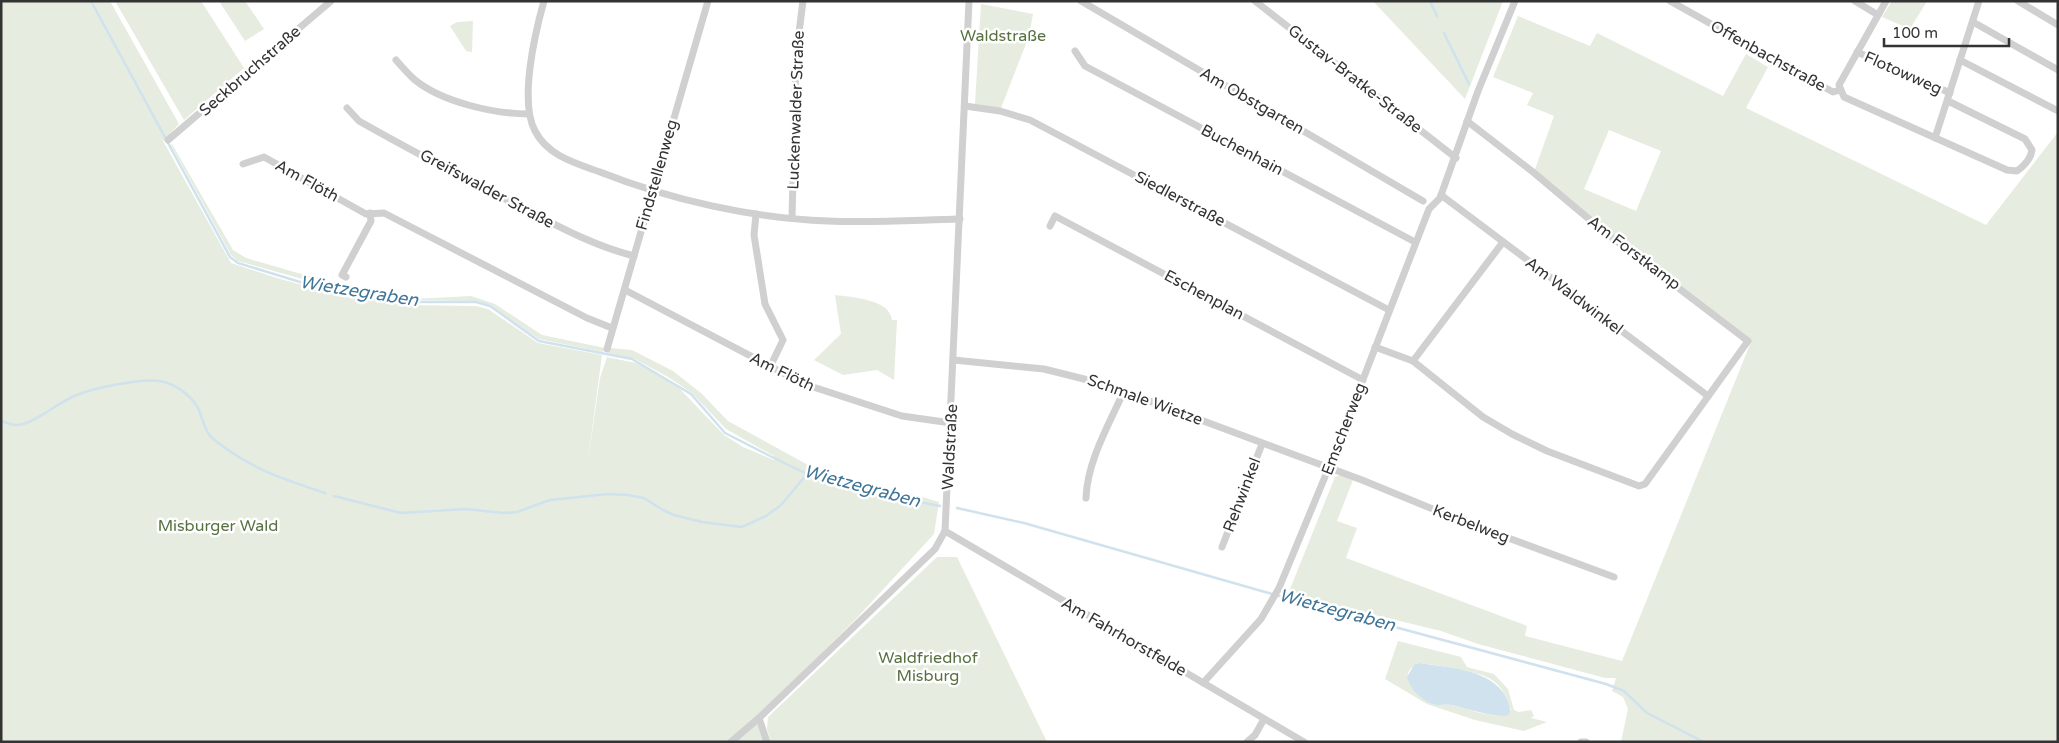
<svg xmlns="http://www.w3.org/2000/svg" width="2059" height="743" viewBox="0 0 2059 743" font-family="'Varela Round',sans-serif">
<rect width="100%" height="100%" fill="#fff"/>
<g fill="#e6ecdf" fill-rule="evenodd">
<path d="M1,1H110L179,124L163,141L231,263L280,279L318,289L406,305L476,306L488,309L538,343L602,355L587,467L600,378L607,357L636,363L647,368L680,389L724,435L743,447L774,460V456L726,429L692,393L668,377L635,359L608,353L610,348L632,350L673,371L701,393L728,421L810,466L874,488L912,494L939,502L934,534L856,619L756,718L764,742H1Z"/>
<path d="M115,1H201L244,68L184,120Z"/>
<path d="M219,1H245L264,29L245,41Z"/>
<path d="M1373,1H1503L1465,99Z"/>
<path d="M1892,1H1927L1910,29L1882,17Z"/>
<path d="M981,4L1033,14L1029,36L1001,108L975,104Z"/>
<path d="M1518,16L1590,46L1597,33L1723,96L1746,54L1768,67L1746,108L1986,225L2058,132V742H1621L1628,709L1623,697L1612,691L1616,678H1605L1478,644L1441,631L1288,594L1335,477L1340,475L1353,480L1337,521L1357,528L1346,558L1527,626L1525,636L1622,661L1751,342L1534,172L1554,116L1527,105L1533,93L1493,77ZM1609,130L1661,151L1636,211L1584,189Z"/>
<path d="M473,21L472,52L466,51L450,26L457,22Z"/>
<path d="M172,144L233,250L246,258L339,285L414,299L471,296L495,304L542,335L605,348L603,352L539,339L490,305L476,301L407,300L320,284L238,261L231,255L171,145Z"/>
<path d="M835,295C851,297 890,299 892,320H897L894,380L877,370L843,375L814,360L841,334Z"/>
<path d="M937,557H957L1047,742H771L767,729L768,717Z"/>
<path d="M1398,641L1461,657L1467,667L1494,674L1508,689L1514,710L1519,712L1531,710L1534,716L1531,718L1547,722L1524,731L1475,720L1427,704L1385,679ZM1420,663C1438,666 1483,670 1496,683C1504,690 1508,700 1511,710C1488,720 1474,710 1452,705C1445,704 1438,706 1433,703C1417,696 1393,673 1420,663Z"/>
</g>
<path fill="#cfe2ee" d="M1420,663C1448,668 1484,668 1503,692C1507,698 1511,706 1510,713L1506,716C1487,715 1470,710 1452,705C1446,704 1439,706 1433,704C1421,700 1410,689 1407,677L1414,665Z"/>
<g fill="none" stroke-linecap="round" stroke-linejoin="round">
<g stroke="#cfe2ee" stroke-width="2.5">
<path d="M91,1L230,257L238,263L300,282L406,302H476L490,306L539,341L632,359L691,394L725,433L770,456L807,474L890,496L940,506"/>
<path d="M1430,1L1437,16"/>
<path d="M1444,33L1469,84"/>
<path d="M1,421C6,422 11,425 16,425C34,425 59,401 77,395C94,388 141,378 159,381C174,383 191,395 198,408C202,417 204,428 210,436C216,442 224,447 231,452C262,473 290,481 325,493"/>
<path d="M334,496L401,513L466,509L503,513L517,512L550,500L608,494L628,495L644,498L663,510L674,515L702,522L742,527L766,516L781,505L807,474"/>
<path d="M957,508L1024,523L1265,592L1606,684L1624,691L1647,713L1704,742"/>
</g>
<g stroke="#d0d0d0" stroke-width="7">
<path d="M544,1C535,33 519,101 535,131C548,156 575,163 600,172C671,200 751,218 828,221C872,223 916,220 960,219"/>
<path d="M1081,1L1423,201"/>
<path d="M1255,1L1456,158"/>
<path d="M1670,1L1833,92L1840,90"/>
<path d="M1855,1L1878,15"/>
<path d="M1886,1L1839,85L1844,97L2007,170L2017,171C2024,166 2031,158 2032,150L2025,139L1948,101"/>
<path d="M2018,1L2058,25"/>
<path d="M1973,22L2058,70"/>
<path d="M1075,51L1085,66L1415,242"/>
<path d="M1857,52L1950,93"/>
<path d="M396,60C402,67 408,74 415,80C442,102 494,114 529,114"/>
<path d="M1960,60L2058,111"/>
<path d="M965,106L1000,111L1030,120L1389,310"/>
<path d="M347,108L359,121C410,150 462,177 515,204C554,224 591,245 634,256"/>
<path d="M1935,138L1979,1"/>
<path d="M168,140L331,1"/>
<path d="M243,164L264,157L366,214L384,213L587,318L612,328"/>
<path d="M1441,195L1708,396"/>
<path d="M756,214L754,235L765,304L783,340L770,367"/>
<path d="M792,218L796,57L803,1"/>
<path d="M1050,226L1055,216L1363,380"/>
<path d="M346,277L342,275L371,221L370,213"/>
<path d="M625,290L804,384L902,416L951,423"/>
<path d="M1375,347L1413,361L1483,417L1512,434L1547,451L1639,486L1645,484L1748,341L1602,230L1533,172L1467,121"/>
<path d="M607,349L708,1"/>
<path d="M954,360L1044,369L1104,384L1362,480L1462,521L1614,577"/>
<path d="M1413,361L1503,242"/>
<path d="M1086,498C1087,462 1109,424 1124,391"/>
<path d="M945,531L1304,742"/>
<path d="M1222,547L1262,444"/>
<path d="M1203,683L1261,619L1279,588L1329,467L1429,209L1440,198L1478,91L1515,1"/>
<path d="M759,718L767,742"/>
<path d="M731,742L759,718L935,549L945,531L969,1"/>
<path d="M1247,742L1255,735L1264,719"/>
<path d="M1581,742H1586"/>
</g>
</g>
<g text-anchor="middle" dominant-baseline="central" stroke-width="5" stroke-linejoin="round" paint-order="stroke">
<g font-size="16" fill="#56703f" stroke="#fff">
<text x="1003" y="36">Waldstraße</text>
<text x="218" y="526">Misburger Wald</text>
<text x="928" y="658">Waldfriedhof<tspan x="928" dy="18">Misburg</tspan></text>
</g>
<g font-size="16" fill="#333" stroke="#fff">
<text transform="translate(1768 56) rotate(29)">Offenbachstraße</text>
<text transform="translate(250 71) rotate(-41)">Seckbruchstraße</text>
<text transform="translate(1903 73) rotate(24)">Flotowweg</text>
<text transform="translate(1355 79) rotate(38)">Gustav-Bratke-Straße</text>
<text transform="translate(1252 101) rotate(30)">Am Obstgarten</text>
<text transform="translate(796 110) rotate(-88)">Luckenwalder Straße</text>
<text transform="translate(1242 150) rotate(28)">Buchenhain</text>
<text transform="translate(657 175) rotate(-74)">Findstellenweg</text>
<text transform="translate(307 181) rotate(29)">Am Flöth</text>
<text transform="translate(487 189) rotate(28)">Greifswalder Straße</text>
<text transform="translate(1180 199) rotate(28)">Siedlerstraße</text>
<text transform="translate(1634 253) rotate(37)">Am Forstkamp</text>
<text transform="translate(1204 295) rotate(28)">Eschenplan</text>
<text transform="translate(1574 296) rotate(37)">Am Waldwinkel</text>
<text transform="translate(782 372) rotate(26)">Am Flöth</text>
<text transform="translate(1145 400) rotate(20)">Schmale Wietze</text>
<text transform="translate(1344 429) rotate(-69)">Emscherweg</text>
<text transform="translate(950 447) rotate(-87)">Waldstraße</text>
<text transform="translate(1242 495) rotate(-69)">Rehwinkel</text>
<text transform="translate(1471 524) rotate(21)">Kerbelweg</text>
<text transform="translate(1124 637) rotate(30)">Am Fahrhorstfelde</text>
</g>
<g font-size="18" font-style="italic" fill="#3f7597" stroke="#fff">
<text transform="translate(359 291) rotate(9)">Wietzegraben</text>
<text transform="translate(862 486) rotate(15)">Wietzegraben</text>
<text transform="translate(1337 610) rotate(15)">Wietzegraben</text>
</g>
</g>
<rect width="2059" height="743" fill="none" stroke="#333333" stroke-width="5"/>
<path d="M1884 38v8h125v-8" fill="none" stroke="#333333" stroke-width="2.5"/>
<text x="1892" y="38" font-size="15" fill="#333333" stroke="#ffffff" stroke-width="4" paint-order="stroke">100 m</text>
</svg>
